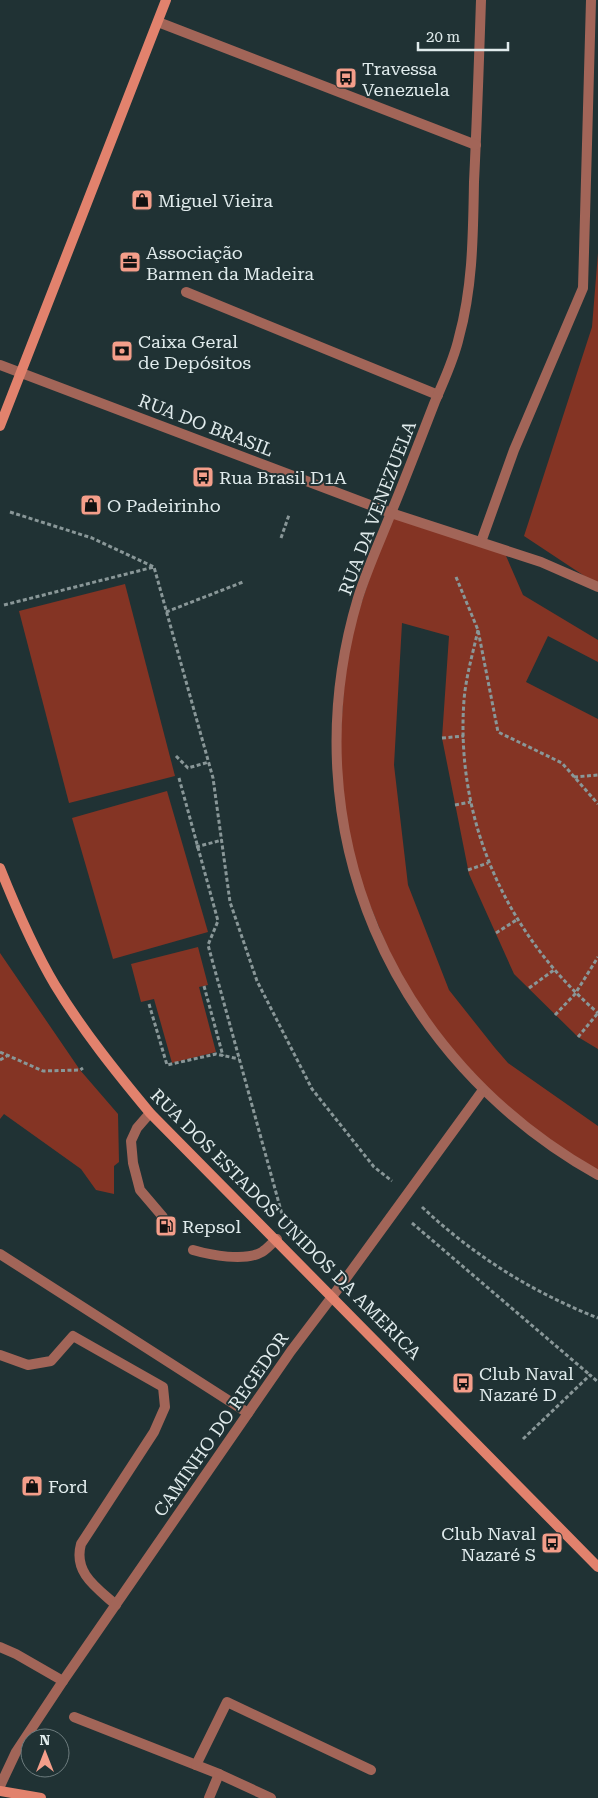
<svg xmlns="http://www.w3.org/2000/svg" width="598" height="1798" viewBox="0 0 598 1798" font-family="'Roboto Serif',serif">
<rect width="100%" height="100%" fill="#203234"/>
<g fill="#843424">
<path d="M598,253V585L524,536L592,327Z"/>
<path d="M391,513L503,549L523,595L598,640V662L548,636L526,682L598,719V1049L578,1037L514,974L469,874L442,738L449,636L402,623L394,765L408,885L449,990L495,1048L508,1063L598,1126V1175L483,1090L407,994L352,862L338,769L347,647Z"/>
<path d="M125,584L175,776L69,803L19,611Z"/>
<path d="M167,791L208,932L113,959L72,818Z"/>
<path d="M198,947L208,985L199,987L216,1052L172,1063L154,999L141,1002L131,964Z"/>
<path d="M0,953L80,1070L118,1114L119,1162L114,1166V1194L96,1190L81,1169L4,1114L0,1119Z"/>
</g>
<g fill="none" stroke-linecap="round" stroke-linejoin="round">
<g stroke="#899798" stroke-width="3" stroke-dasharray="4 2.5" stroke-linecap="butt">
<path d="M10,512L92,538L154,567"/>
<path d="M281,538L289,515"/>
<path d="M456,577L478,630L498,732L562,763L598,804"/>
<path d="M4,605L154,567L213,778L230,902L257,981L312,1089L374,1167L392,1181"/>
<path d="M166,612L243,582"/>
<path d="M478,630C473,653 466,676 464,700C455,821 507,935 598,1013"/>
<path d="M442,738L464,736"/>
<path d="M176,756L188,768L209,762"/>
<path d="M574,777L598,775"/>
<path d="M179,778L218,921L208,945L283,1218"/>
<path d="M455,805L471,802"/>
<path d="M196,847L222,840"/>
<path d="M468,870L488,863"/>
<path d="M496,933L518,919"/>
<path d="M204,986L223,1056"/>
<path d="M529,988L554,970"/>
<path d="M149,1004L167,1065L216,1054L239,1059"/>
<path d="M555,1015L575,994L598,957"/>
<path d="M578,1037L598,1013"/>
<path d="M0,1052L43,1071L80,1070L83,1068"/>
<path d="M0,1060L7,1056"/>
<path d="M422,1207C474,1256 532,1292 598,1318"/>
<path d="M412,1223L590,1375"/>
<path d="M523,1439L590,1375L598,1382"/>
</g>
<g stroke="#a26558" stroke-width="10">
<path d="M186,292L438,395"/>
<path d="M481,542L514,450L583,288L591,0"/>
<path d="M150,1113L137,1128L131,1141L133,1163L140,1190L163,1217"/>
<path d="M193,1250C210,1255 245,1262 262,1252C267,1249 272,1243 277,1239"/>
<path d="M0,1254L248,1413"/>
<path d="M0,1355L28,1365L51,1361L73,1336L163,1387L165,1407L154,1432L81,1544C73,1573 97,1588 116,1605"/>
<path d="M0,1647L16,1654L63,1681"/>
<path d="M74,1717L219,1774L209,1798"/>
<path d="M196,1765L227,1702L371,1770"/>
<path d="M219,1774L271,1798"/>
</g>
<g stroke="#a26558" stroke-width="10">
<path d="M481,0C479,61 477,121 474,182C473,234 473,286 459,337C454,360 443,382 434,404C420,440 406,477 391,513C380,541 367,569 358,598C289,828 391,1059 598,1175"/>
<path d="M158,22L476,145"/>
<path d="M0,365L391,513L541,562L598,587"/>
<path d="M0,1786L16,1752L63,1681L291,1351L344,1281L483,1090"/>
</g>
<g stroke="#e2826d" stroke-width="10">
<path d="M0,426L166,0"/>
<path d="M0,868C16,908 33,948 55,985C83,1031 116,1072 150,1113L598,1567"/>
<path d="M0,1791L41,1798"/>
</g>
</g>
<defs>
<g id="bus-square" transform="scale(1.125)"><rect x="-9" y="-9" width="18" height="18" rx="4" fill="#f49e8a" stroke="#203234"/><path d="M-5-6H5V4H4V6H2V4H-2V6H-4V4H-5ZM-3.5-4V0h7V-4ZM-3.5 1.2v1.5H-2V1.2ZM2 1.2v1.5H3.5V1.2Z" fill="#111"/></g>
<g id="shop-square" transform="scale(1.125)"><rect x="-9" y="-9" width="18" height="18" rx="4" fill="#f49e8a" stroke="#203234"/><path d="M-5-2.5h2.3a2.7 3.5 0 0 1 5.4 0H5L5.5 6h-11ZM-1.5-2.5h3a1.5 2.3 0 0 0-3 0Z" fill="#111"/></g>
<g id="office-square" transform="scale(1.125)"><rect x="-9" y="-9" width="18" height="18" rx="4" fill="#f49e8a" stroke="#203234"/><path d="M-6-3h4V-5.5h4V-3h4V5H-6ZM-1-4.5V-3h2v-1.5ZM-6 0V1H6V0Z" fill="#111"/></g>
<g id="bank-square" transform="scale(1.125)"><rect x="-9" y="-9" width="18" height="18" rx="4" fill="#f49e8a" stroke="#203234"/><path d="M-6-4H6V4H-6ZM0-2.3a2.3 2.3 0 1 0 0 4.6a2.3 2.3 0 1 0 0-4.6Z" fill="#111"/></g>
<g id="fuel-square" transform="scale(1.125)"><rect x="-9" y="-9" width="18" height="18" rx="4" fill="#f49e8a" stroke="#203234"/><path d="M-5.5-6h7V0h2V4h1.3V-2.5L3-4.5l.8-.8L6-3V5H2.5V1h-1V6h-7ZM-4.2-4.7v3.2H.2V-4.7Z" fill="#111"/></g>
</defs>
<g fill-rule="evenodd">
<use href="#bus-square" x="346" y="78"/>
<use href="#shop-square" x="142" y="200"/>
<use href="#office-square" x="130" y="262"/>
<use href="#bank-square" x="122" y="351"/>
<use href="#bus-square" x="203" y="477"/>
<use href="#shop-square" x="91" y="505"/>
<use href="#fuel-square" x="166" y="1226"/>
<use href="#bus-square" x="463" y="1383"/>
<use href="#shop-square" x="32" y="1486"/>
<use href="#bus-square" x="552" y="1543"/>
</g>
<g text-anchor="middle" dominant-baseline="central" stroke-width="4" stroke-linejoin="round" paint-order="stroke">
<g font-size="18" fill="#e0ebec" stroke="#203234" text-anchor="start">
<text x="362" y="68">Travessa<tspan x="362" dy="21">Venezuela</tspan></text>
<text x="158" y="200">Miguel Vieira</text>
<text x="146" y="252">Associação<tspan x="146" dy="21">Barmen da Madeira</tspan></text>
<text x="138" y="341">Caixa Geral<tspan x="138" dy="21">de Depósitos</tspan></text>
<text x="219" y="477">Rua Brasil D1A</text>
<text x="107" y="505">O Padeirinho</text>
<text x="182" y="1226">Repsol</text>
<text x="479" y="1373">Club Naval<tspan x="479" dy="21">Nazaré D</tspan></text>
<text x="48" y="1486">Ford</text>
<text x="536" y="1533" text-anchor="end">Club Naval<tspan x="536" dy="21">Nazaré S</tspan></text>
</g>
<g font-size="18" fill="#e0ebec" stroke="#203234">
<text transform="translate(206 425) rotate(21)">RUA DO BRASIL</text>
<text transform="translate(377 508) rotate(-69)">RUA DA VENEZUELA</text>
<text transform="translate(286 1224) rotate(45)">RUA DOS ESTADOS UNIDOS DA AMERICA</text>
<text transform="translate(221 1424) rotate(-55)">CAMINHO DO REGEDOR</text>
</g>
</g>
<g transform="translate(45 1753)"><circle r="24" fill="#203234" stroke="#6d7c7e"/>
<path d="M0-4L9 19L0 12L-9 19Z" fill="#f49e8a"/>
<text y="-8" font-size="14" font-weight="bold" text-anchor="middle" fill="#e0ebec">N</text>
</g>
<path d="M418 42v8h90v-8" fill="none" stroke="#e0ebec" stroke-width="2.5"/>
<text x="426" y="42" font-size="15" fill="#e0ebec" stroke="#203234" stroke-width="4" paint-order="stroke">20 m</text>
</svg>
